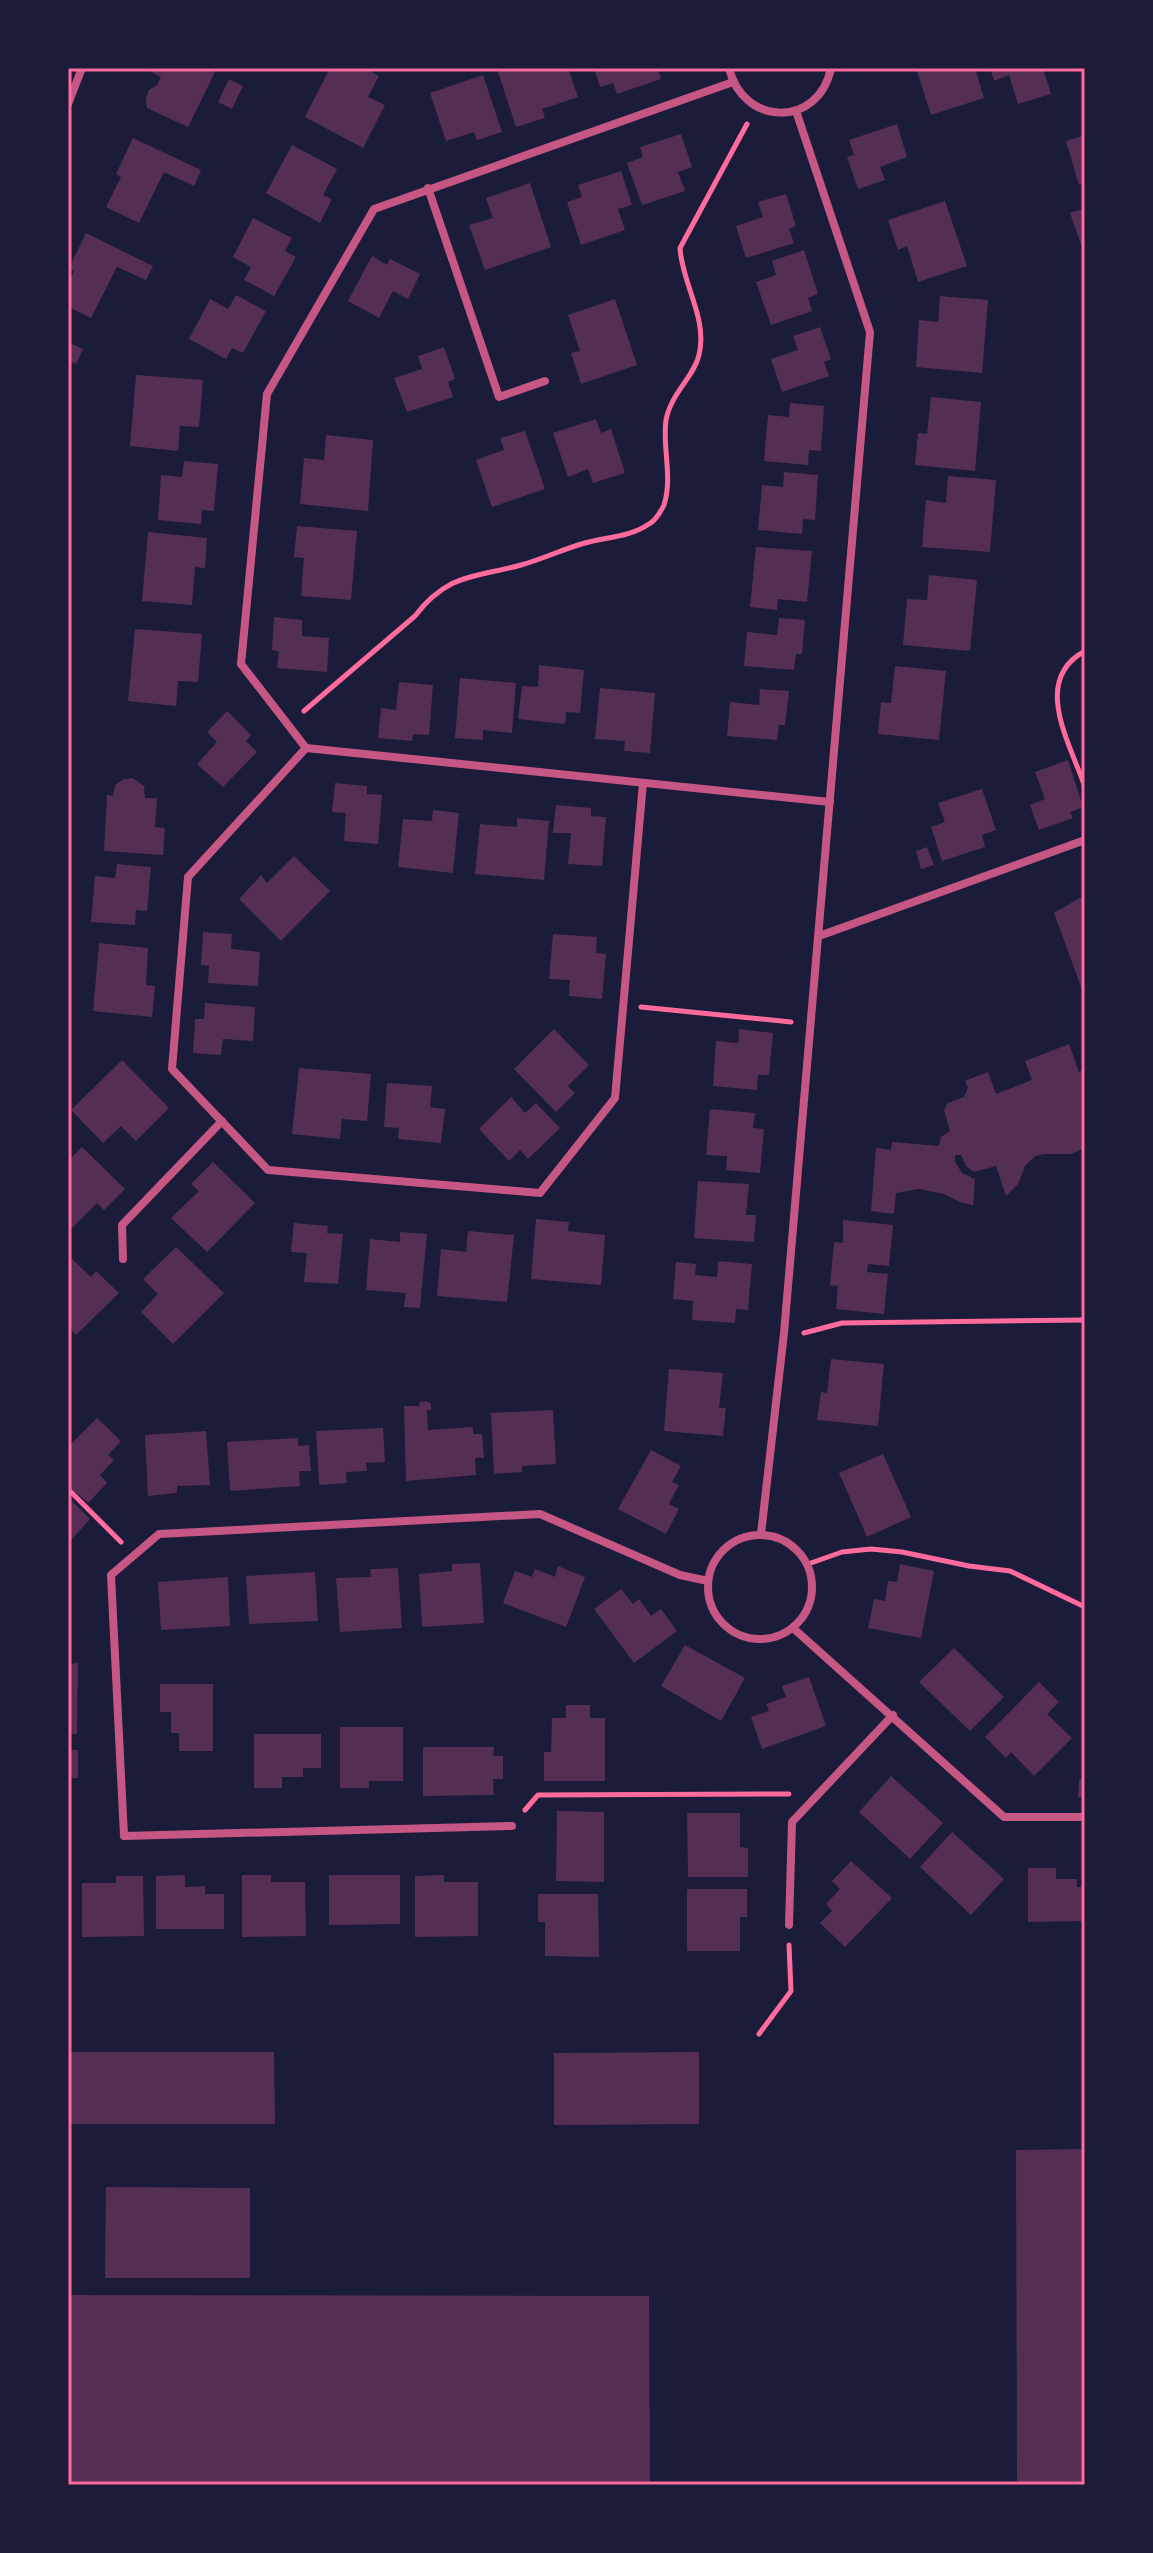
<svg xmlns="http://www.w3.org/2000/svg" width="1153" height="2553" viewBox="0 0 1153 2553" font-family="'Public Sans',sans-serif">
<rect width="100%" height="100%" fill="#1b1b3a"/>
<g fill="#542f53">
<path d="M144,68H206L215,72L188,127L147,108L146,98L149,90L157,85L161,77Z"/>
<path d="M330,68H364L379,76L368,97L385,105L363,148L305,117Z"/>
<path d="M508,68H568L578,97L542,109L545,118L516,127L498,72Z"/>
<path d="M594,68H657L661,79L617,94L613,83L600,87Z"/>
<path d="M916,68H975L984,98L931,115Z"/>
<path d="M990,68H1043L1051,94L1018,104L1009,75L994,81Z"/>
<path d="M483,75L502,132L477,140L474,132L446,141L430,93Z"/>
<path d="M229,79L243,86L232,109L218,102Z"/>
<path d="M897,124L907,157L880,167L885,180L858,189L847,157L854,155L849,140Z"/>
<path d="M681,134L692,167L678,172L685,191L642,205L627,163L643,157L640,147Z"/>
<path d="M1085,135V182L1079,185L1066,141Z"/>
<path d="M133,138L201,170L194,186L164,172L139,223L106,207L121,177L116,174Z"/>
<path d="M292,145L337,169L323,195L332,199L320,223L266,193Z"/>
<path d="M621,171L632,205L618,209L625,230L581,245L567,202L582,197L578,185Z"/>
<path d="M530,183L551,247L485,270L469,225L493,218L486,198Z"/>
<path d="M786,194L796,226L789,229L794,243L746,258L736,226L763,217L758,202Z"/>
<path d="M945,201L967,266L918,282L907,246L898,250L888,220Z"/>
<path d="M1085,208V256L1070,213Z"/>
<path d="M253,218L292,238L285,251L296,257L274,296L244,280L251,267L233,257Z"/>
<path d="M86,233L153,266L146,280L117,267L91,318L68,307V283L74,271L69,268Z"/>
<path d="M804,250L818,294L808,298L812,311L771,325L756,282L776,275L772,261Z"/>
<path d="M372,256L387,265L390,259L420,274L408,299L393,291L379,318L348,301Z"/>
<path d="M236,295L266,311L243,353L232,348L226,359L189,339L210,299L228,309Z"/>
<path d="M940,296L988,300L982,373L916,367L919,320L938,322Z"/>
<path d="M615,299L637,365L581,384L571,353L580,351L568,315Z"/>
<path d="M820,327L831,359L824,362L829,376L782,392L771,359L798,350L793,336Z"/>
<path d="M68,342L83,349L76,364L68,361Z"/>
<path d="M444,347L455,379L448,382L453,397L407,412L394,378L422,369L418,356Z"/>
<path d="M136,375L203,380L199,427L180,426L178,451L130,446Z"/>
<path d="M931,397L981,402L975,471L915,465L918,433L927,434Z"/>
<path d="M790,403L824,406L821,451L809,450L808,465L764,461L768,415L789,417Z"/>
<path d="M596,419L601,433L611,429L625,473L593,483L588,469L568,477L553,433Z"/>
<path d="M525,431L545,489L492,507L476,460L504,450L500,438Z"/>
<path d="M326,435L373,440L368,511L300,504L304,458L324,460Z"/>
<path d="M184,461L218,464L214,511L202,510L201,524L158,520L161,475L182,477Z"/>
<path d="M784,472L818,475L815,520L803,519L802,534L758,530L762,485L783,487Z"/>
<path d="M948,476L996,480L990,552L922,547L926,500L946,503Z"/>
<path d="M297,526L357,531L351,600L301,596L304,558L294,557Z"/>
<path d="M148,532L207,538L205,568L195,567L192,605L142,601Z"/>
<path d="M756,547L812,551L807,602L778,599L777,610L750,607Z"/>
<path d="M929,575L977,580L970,651L903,645L907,599L927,600Z"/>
<path d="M274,617L302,620V636L329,638L327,672L277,668L279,651L272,650Z"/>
<path d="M779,618L805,620L802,654H796L794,670L744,666L747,632L777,635Z"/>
<path d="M135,629L202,634L198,682L178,681L176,706L128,701Z"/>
<path d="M539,665L584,670L580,713L566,712L565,724L518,719L522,686L538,687Z"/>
<path d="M895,666L946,671L939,740L878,734L881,702L891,703Z"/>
<path d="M460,678L516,683L512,733L483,730V740L455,738Z"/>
<path d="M399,682L433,685L429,735L413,734L412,741L378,738L381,708L396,710Z"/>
<path d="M600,688L655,693L650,753L624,751L625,741L595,739Z"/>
<path d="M760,689L789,691L785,725H779L777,740L727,736L730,702L759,705Z"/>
<path d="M227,711L251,735L246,741L257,752L223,787L197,764L217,742L207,732Z"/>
<path d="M1068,760L1083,807L1070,812L1073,818L1039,830L1030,805L1045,799L1035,772Z"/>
<path d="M133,778L144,786L145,798H157L155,827L165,828L163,855L104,851L107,795L113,796L115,785L124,779Z"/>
<path d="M335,783L367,786V794L382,795L378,844L344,841L346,813L332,812Z"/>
<path d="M982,789L996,830L982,835L985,847L942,861L931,827L945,822L938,803Z"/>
<path d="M556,805L591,808V816L606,817L602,866L568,864L571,833H553Z"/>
<path d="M433,810L459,813L453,873L398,867L403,819L432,821Z"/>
<path d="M517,818L549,821L544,880L475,874L480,824L517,827Z"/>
<path d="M927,847L934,865L921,869L916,851Z"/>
<path d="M294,856L330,891L281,941L239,899L261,875L267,883Z"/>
<path d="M117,864L151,867L147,911L136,910L135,925L91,922L95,876L115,878Z"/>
<path d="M1085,895V998L1054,913Z"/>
<path d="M203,932L232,934L231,949L260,952L258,986L208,983L209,966L201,965Z"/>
<path d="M553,934L597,937L596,953L606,954L602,999L569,996L570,980L549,979Z"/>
<path d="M99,943L148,948L146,985L155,986L152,1017L93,1011Z"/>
<path d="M205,1003L255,1007L253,1041L223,1039L221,1055L193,1053L195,1019H204Z"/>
<path d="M554,1029L589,1065L568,1086L575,1093L556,1112L514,1069Z"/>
<path d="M739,1029L773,1033L769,1075H758L757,1090L713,1086L716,1041L738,1043Z"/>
<path d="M1069,1044L1079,1072L1085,1069V1148L1071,1154H1044L1035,1156L1025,1166L1018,1184L1006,1196L996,1166L974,1172L966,1166L961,1155H955V1162L962,1173L975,1179L973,1205L962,1203L944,1194L919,1189L896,1193L894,1214L871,1211L876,1148L891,1150L892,1142L939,1146L941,1137L950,1131L944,1110L948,1103L964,1097L968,1088L965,1081L988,1072L996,1094L1032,1080L1025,1061Z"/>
<path d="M122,1060L169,1108L136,1141L121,1126L103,1143L71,1110Z"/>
<path d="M299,1068L371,1074L367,1121L342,1119L340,1139L292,1134Z"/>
<path d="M387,1083L432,1086L430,1107L445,1109L441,1143L398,1139L399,1128L384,1127Z"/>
<path d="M511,1097L525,1113L536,1103L560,1128L528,1159L520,1150L509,1161L479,1129Z"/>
<path d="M710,1109L755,1113L753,1128L764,1129L760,1173L726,1170L727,1156L706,1155Z"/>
<path d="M82,1147L125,1189L104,1210L97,1203L70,1230L68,1161Z"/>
<path d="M213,1162L255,1203L207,1252L171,1218L199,1191L191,1184Z"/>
<path d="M698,1181L749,1184L746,1215H756L754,1242L694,1238Z"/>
<path d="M536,1219L569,1222L568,1231L605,1235L601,1285L531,1279Z"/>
<path d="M843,1220L893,1225L889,1266L868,1264L867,1272L888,1274L884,1314L836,1309L838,1286L830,1285L834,1242L843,1243Z"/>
<path d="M294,1223L328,1226L327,1233L343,1234L338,1284L304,1282L307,1253L291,1252Z"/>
<path d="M468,1231L514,1235L507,1302L437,1296L441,1249L466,1252Z"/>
<path d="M400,1232L427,1234L420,1308L404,1307L406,1293L366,1290L370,1239L400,1242Z"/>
<path d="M176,1247L224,1293L173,1344L141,1312L158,1294L143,1279Z"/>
<path d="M68,1255L91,1277L96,1271L119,1293L76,1335L68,1326Z"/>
<path d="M718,1261L752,1264L748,1310L736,1309L735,1323L692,1320L693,1301L673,1299L676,1262L696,1264L695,1275L717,1277Z"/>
<path d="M831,1359L884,1364L878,1426L817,1420L821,1392L827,1393Z"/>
<path d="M669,1369L723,1373L719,1408H726L723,1436L664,1431Z"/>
<path d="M427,1401L431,1404V1410H427L428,1430L473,1427V1434H482L484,1458H475L476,1475L406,1481L404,1406H420L419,1402Z"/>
<path d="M553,1410L556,1464L522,1466V1472L494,1474L491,1413Z"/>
<path d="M97,1418L121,1441L108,1455L114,1460L100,1475L107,1483L88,1503L68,1485V1447Z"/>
<path d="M383,1428L385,1462L366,1463L367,1471L346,1472L347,1483L319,1485L316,1431Z"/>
<path d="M206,1431L210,1485L177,1486V1493L148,1496L145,1435Z"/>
<path d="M298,1438V1446L309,1445L311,1471H299L300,1486L230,1491L227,1442Z"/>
<path d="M651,1450L681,1466L672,1482L679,1485L669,1504L679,1509L666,1534L618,1509Z"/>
<path d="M883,1454L911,1517L867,1537L839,1473Z"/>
<path d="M68,1497L90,1519L71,1540L68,1537Z"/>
<path d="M480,1563L484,1623L422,1627L419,1574L452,1571V1564Z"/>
<path d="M900,1564L934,1571L921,1638L868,1628L874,1599L885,1601L888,1581L897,1582Z"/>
<path d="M558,1566L585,1577L566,1627L503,1603L515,1571L532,1577L535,1569L555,1577Z"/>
<path d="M398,1568L402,1628L340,1632L336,1578L371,1577L370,1569Z"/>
<path d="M315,1572L318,1621L249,1624L246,1576Z"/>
<path d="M228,1577L230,1626L161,1630L158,1582Z"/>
<path d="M621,1589L633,1604L639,1599L651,1616L661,1609L677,1631L634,1663L594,1609Z"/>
<path d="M685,1645L745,1678L721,1721L661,1686Z"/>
<path d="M954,1648L1004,1697L970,1731L919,1682Z"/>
<path d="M78,1663L77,1734H68V1664Z"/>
<path d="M809,1677L826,1726L762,1749L751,1717L769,1711L766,1704L786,1697L782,1686Z"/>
<path d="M1039,1682L1059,1702L1047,1714L1072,1738L1034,1776L1011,1752L1006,1758L985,1737Z"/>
<path d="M160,1684H213V1751H179V1733H171V1712H160Z"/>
<path d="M566,1705H590V1718H605V1781H544V1752H551L552,1718H566Z"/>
<path d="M340,1727H403V1781H369V1788H340Z"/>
<path d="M254,1734H321V1768H303V1777H282V1788H254Z"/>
<path d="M423,1747H494L493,1756H503V1779H493L494,1795L423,1796Z"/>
<path d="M68,1750H78V1778H71V1812H68Z"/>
<path d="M891,1776L943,1823L910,1859L859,1812Z"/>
<path d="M1079,1779H1085V1797H1078Z"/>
<path d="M557,1811L604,1812V1882L556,1881Z"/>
<path d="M687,1813H740V1847L748,1848V1877H688Z"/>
<path d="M952,1832L1004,1879L971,1915L920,1867Z"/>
<path d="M851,1861L892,1898L845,1947L820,1923L832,1911L826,1904L840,1889L832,1881Z"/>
<path d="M1028,1868H1056V1879H1077V1887H1085V1921L1028,1922Z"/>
<path d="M185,1875V1887L205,1886V1894H224V1929H156V1876Z"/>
<path d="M242,1875H271V1882H305L306,1936L242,1937Z"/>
<path d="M329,1875H400V1924L329,1925Z"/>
<path d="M444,1875V1882H478V1936L415,1937V1876Z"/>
<path d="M116,1876H143L144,1936L82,1937V1883H116Z"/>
<path d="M687,1889H747V1917H740V1951H687Z"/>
<path d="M538,1894H598L599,1957L545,1956V1922H538Z"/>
<path d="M68,2052H274L275,2124H68Z"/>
<path d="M699,2052V2124L554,2125V2053Z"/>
<path d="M1085,2149V2485H1017L1016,2150Z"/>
<path d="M106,2187L250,2188V2278H105Z"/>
<path d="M68,2295L649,2296L650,2485H68Z"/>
</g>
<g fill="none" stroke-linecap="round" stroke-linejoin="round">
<g stroke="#ff6b9d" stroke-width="5">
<path d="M1085,651C1031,680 1070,743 1085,787"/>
<path d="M304,711L415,616C448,573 474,578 521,565C543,559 563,549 585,543C607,537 630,537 649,524C655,521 661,511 664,505C673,477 662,446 666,420C671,393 694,377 699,355C708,318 682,284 680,248L747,124"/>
<path d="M641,1007L791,1022"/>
<path d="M804,1333L842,1323L1085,1320"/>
<path d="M68,1489L121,1542"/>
<path d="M808,1564L842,1552L871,1549L902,1552L969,1566L1010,1571L1085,1607"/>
<path d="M525,1810L538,1795L789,1794"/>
<path d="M759,2034L791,1991L789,1945"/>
</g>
<g stroke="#c65784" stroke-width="8">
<path d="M729,68C743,127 819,128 831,68"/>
<path d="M733,82L374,209L267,394L241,664L306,748L830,802"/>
<path d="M68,104L82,68"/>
<path d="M428,188L499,397L545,381"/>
<path d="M306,748L188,877L172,1069L268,1170L540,1193L615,1098L643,783"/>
<path d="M819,936L1085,840"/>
<path d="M123,1259L122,1225L222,1121"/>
<path d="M761,1534L784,1333L870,332L796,111"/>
<circle cx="760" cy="1587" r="52"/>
<path d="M793,1628L1004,1817H1085"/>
<path d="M512,1826L124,1836L111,1575L159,1534L540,1514L680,1575L708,1581"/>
<path d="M789,1925L792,1822L893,1715"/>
</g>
</g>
<rect width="1153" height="2553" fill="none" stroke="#1b1b3a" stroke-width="140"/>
<rect x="70" y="70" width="1013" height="2413" fill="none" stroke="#ff6b9d" stroke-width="3"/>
</svg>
